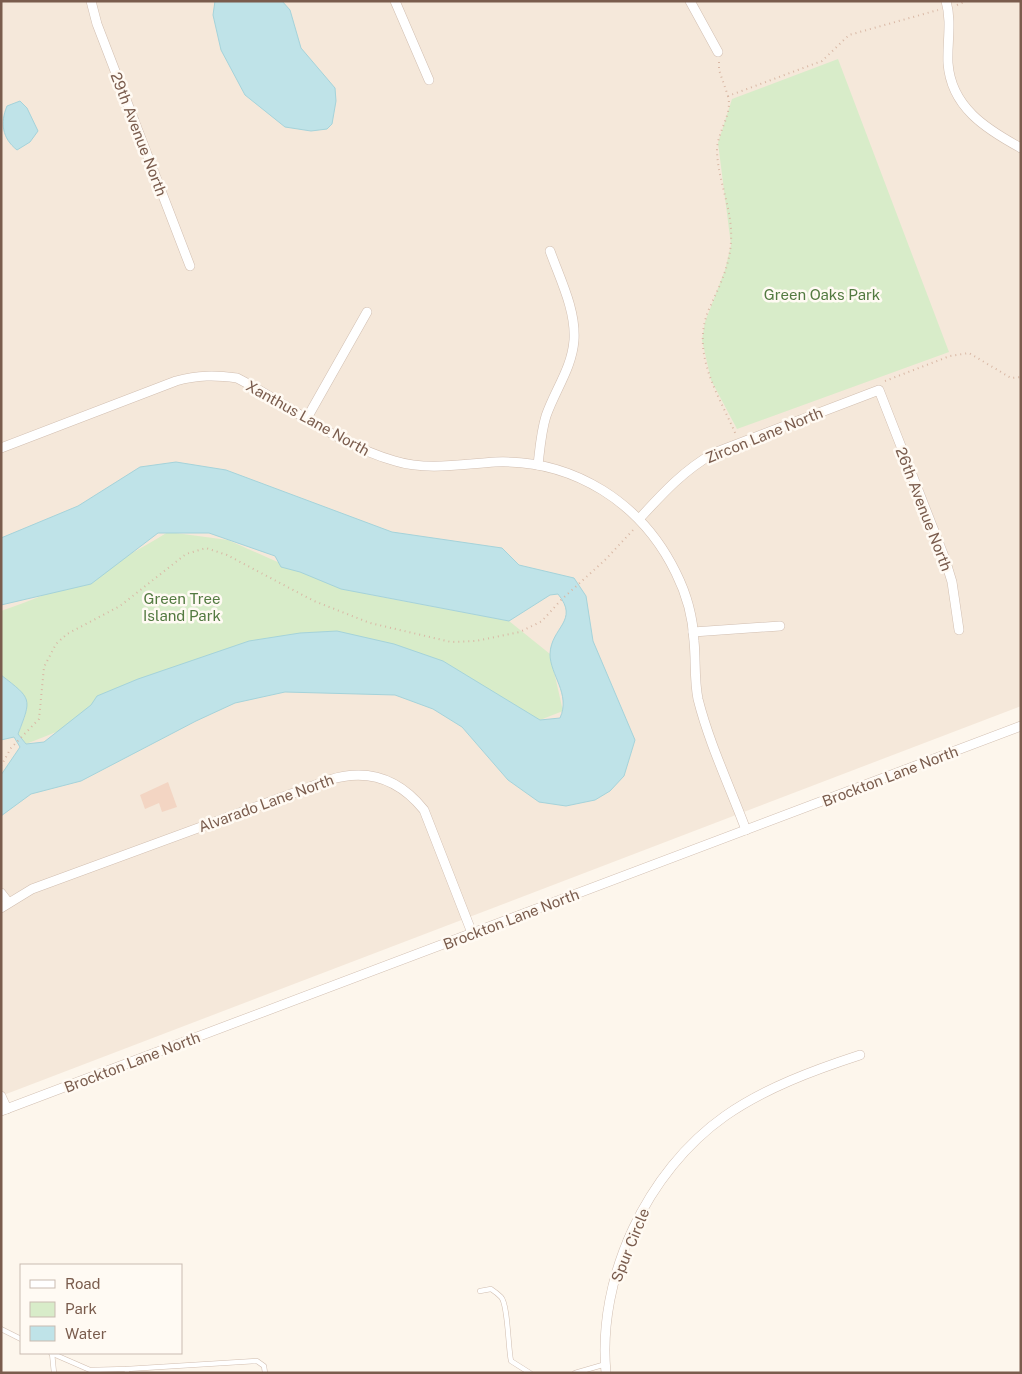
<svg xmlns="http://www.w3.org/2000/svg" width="1022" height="1374" viewBox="0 0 1022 1374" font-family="'Public Sans',sans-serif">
<rect width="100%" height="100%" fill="#fdf6ec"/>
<path fill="#f5e8da" d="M1,1H1021V706L1,1096Z"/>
<g fill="#d8ecc9">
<path d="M838,59L949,352L737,429L711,380L702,340L705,322L725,270L731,245L718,143L732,99Z"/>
<path d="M168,532L228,540L300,572L371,595L509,621L550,654L563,711L540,720L308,632L26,744L18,734C33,700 30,698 1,675V611C62,590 113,566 168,532Z"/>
</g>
<g fill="#bfe3e8" stroke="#a5d3da">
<path d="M215,1H282L290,10L301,48L335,88L336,101L332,124L327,129L311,131L285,127L245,95L221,50L213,15Z"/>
<path d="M20,101L27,108L38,131L30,142L17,150C2,138 0,123 7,106Z"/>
<path d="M176,462L226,470L392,532L502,548L519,565L574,578L586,596L593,641L635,740L624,776L610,791L595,800L566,806L539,802L508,780L462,727L433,709L395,695L285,692L235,703L196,721L81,781L31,794L1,816V775L20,747L14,737L1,740V675C32,699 32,698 18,734L26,744L44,742L91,705L97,696L138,679L249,641L300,633L337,631L394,644L443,661L540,720L560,718C571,694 550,675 550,654C551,627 580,621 558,594L550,595L509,621L341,589L300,572L281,567L275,556L209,533H158L91,584L1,605V538L78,506L140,467Z"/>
</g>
<path fill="#f3d5c3" d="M168,782L177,807L162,812L159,803L145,809L140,795Z"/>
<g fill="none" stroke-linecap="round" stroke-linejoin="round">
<g stroke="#d1beb0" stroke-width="5.5">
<g id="service">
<path d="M480,1291L491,1289C494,1291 498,1294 501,1297C508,1304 508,1347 511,1361L530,1373"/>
<path d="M1,1329L21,1339"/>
<path d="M51,1353L90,1370L127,1369V1373"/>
<path d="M52,1353L54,1373"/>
<path d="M127,1369L257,1361L264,1366L265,1373"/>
<path d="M575,1373L606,1364"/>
</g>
</g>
<g stroke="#d1beb0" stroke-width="10">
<g id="minor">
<path d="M91,1L97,24L190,266"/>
<path d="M395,1L429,80"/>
<path d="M690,1L718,52"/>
<path d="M946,1C952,22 947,42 948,63C951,107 986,129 1021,148"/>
<path d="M307,418L367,312"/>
<path d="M1,448L176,381C198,375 215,375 237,378C290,405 338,445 395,461C427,471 463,464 495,462C574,459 642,503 676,573C686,593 693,618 694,641C696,660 694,679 698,699C709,743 730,787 746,830"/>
<path d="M538,465C540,448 541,432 546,416C555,390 572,368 574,340C576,310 560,279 550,251"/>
<path d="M640,518C663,493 684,470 714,453L879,390L945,559L952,582L959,630"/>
<path d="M693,632L780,626"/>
<path d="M1,893L8,902"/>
<path d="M1,908L32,889L329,780C367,768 399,779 424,810L472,933"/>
<path d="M1,1096L7,1109"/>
<path d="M1,1111L1021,726"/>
<path d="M606,1373C597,1277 647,1171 725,1116C765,1088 814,1070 860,1055"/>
</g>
</g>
<g stroke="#d9b8a5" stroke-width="2" stroke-dasharray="1 4" stroke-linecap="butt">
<path d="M957,5L966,1"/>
<path d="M719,62V70L728,96L822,61L849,35L938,10"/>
<path d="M728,96C733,115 717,131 717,151C718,182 733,210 731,241C730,266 719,287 709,309C690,354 719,395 736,435"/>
<path d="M885,381L950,356L969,353L1011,378L1021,377"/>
<path d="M1,766L11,748L39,719L44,667L56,644L67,634L120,606L186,554L206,548L227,555L314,601L370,623L451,642L476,641L520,632L542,621L561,600L605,560L634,529"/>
</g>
<use href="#service" stroke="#fff" stroke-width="4.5"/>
<use href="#minor" stroke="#fff" stroke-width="9"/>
</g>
<g text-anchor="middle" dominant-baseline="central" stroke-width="5" stroke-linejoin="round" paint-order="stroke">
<g font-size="15" fill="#7a5c4d" stroke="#fffaf3">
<text transform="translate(139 134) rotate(69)">29th Avenue North</text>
<text transform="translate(308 418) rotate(29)">Xanthus Lane North</text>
<text transform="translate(764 435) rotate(-22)">Zircon Lane North</text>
<text transform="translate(924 509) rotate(69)">26th Avenue North</text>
<text transform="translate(890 776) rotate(-21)">Brockton Lane North</text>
<text transform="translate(266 803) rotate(-20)">Alvarado Lane North</text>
<text transform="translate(511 919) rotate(-21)">Brockton Lane North</text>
<text transform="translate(132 1062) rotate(-21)">Brockton Lane North</text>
<text transform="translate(630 1245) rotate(-68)">Spur Circle</text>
</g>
<g font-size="15" fill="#537a41" stroke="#fffaf3">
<text x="822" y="294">Green Oaks Park</text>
<text x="182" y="598">Green Tree<tspan x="182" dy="17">Island Park</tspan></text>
</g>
</g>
<rect width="1022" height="1374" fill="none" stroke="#7a5c4d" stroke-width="5"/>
<rect x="20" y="1264" width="162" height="90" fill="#fffaf3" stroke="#cabbb1"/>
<rect x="30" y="1280" width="25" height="8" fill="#ffffff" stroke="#cabbb1"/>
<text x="65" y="1289" font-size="15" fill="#7a5c4d">Road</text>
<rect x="30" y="1302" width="25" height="15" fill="#d8ecc9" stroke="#cabbb1"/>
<text x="65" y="1314" font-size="15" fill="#7a5c4d">Park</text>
<rect x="30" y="1326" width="25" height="15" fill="#bfe3e8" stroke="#cabbb1"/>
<text x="65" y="1339" font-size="15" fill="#7a5c4d">Water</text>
</svg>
